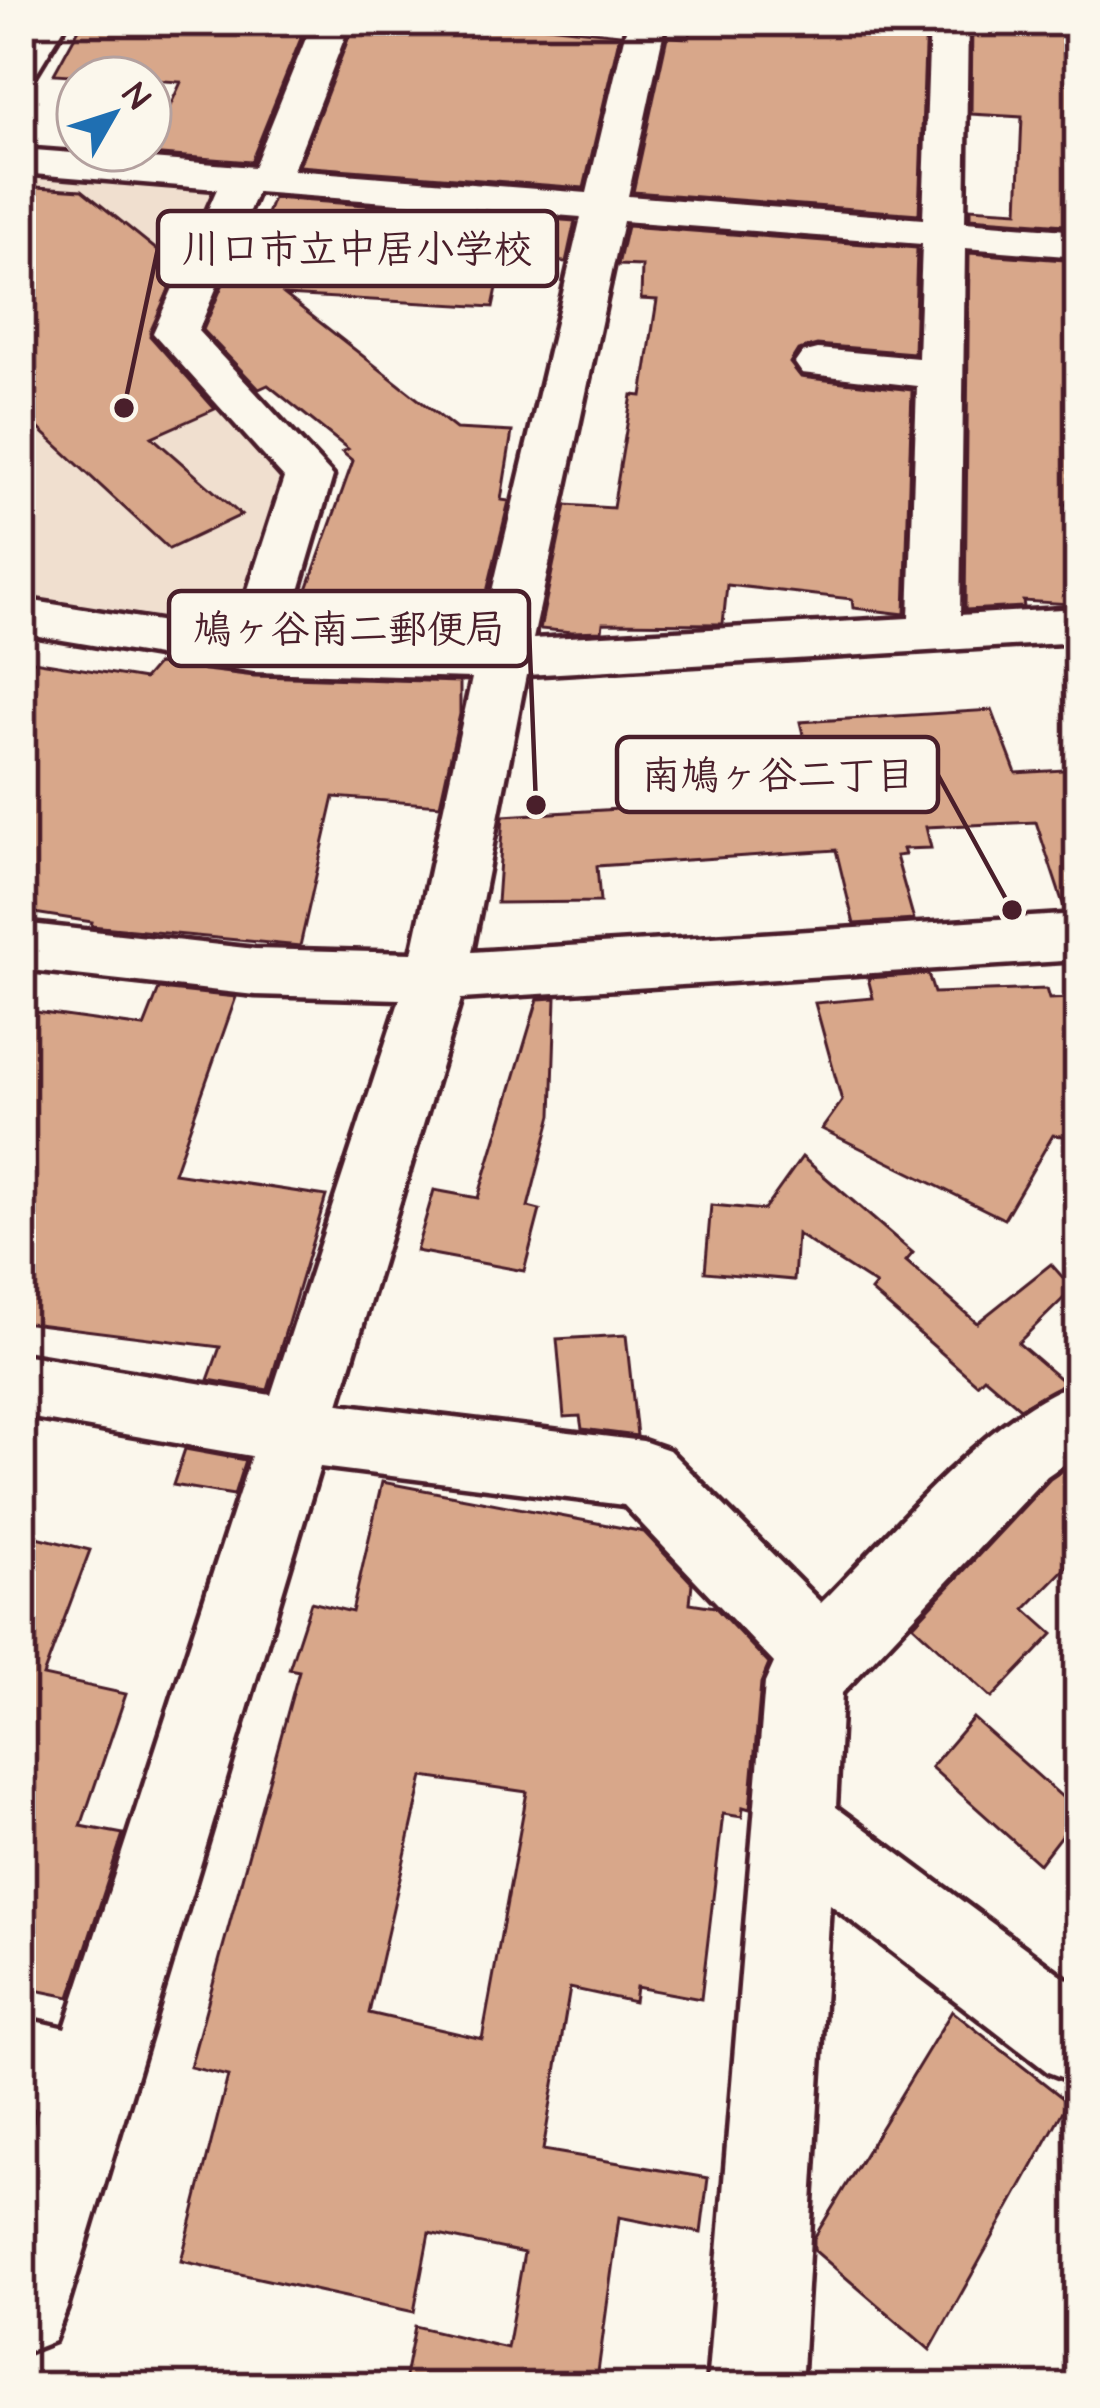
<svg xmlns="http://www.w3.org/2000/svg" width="1100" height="2408" viewBox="0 0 1100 2408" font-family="'Architects Daughter','Klee One',sans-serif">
<rect width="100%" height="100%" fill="#fbf7ec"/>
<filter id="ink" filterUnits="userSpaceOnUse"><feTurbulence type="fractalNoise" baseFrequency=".00833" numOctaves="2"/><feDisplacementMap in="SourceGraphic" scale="24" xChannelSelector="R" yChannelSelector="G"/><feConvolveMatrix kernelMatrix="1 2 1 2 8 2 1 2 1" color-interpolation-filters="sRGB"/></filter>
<g filter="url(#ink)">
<path fill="#f0dfcf" d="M21,169L211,184L221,192L159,337L295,479L250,629L228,638L21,595Z"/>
<g fill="#d8a78a" stroke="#4a1f2b" stroke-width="3" fill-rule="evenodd">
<path d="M83,21H308L251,162L148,154L181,82L54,74Z"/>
<path d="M355,21H502L620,34L584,188L299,166Z"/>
<path d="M694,21H926L919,214L633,192L667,37L689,38Z"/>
<path d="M972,21H1075L1079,226L970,218V208L1018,211L1022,117L971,114Z"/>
<path d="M21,186L82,190L178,267L150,336L215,409L152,437L241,515L169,549L21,412Z"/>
<path d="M273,198L575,221L566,262L503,259L493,307L285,295L456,429L512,432L501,500L509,501L476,637L291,634L353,461L342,452L348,449L268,385L259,389L203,330L226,277L255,245Z"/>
<path d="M627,226L917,248L914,353L817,345L798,350L790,363L801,377L912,390L905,614L853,608L852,599L727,585L723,624L603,623L602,631L572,632L540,629L566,505L613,508L632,395L642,396L657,300L641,299L642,266L618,265Z"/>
<path d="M969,253L1079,261V505L1064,504L1071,604L1023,601L1024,607L965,610Z"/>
<path d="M21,659L144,679L157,664L254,676L460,682V714L440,805L334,797L300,946L91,926L92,922L21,911Z"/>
<path d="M992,710L1016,773L1079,769V910H1065L1036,822L926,827L931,848L903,849L905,855L896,856L914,920L854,924L836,850L597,866L600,902L497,903L503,816L770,800L767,790L816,787L800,722Z"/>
<path d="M928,974L934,993L1046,989L1049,999L1079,998V1138L1053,1135L1004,1219L822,1129L842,1101L815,1003L873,998L868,978Z"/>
<path d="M159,989L236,997L174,1173L326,1196L268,1390L208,1380L220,1347L21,1322V1010L144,1027Z"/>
<path d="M556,998L552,1115L528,1207L540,1210L524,1271L416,1251L434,1190L478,1198L538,999Z"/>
<path d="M802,1157L913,1253L906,1261L977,1323L1051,1264L1073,1289L1018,1343L1065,1383L1020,1408L984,1377L977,1384L871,1291L876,1285L797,1234L794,1280L705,1272L711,1205L764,1210Z"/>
<path d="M626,1335L637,1436L582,1429L580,1416L564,1417L557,1339Z"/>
<path d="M185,1449L245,1460L234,1495L173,1485Z"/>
<path d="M1079,1459V1554L1025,1609L1053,1634L992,1698L913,1625L1050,1479Z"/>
<path d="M382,1482L644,1532L692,1583L690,1603L715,1607L769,1664L761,1683L750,1809L743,1807L742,1817L723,1814L701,1999L636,1987L634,2002L570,1988L543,2150L708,2178L701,2233L619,2217L596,2387H403L415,2326L507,2348L524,2253L429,2233L414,2312L181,2261L228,2076L190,2067L299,1671L289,1669L311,1602L352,1612ZM423,1777L527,1792L482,2039L369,2013Z"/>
<path d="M21,1533L90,1550L43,1676L126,1694L81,1826L123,1834L70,1997L21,1987Z"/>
<path d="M973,1718L1079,1812L1039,1864L931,1767Z"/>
<path d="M952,2011L1068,2102L930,2350L814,2250V2238Z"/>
</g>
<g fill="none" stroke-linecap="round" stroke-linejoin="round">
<g stroke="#4a1f2b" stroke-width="9">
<g id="minor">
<path d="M30,21H68L35,75L21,79V36Z"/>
<path d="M313,21H351L293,170L587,193L628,21H666L628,196L923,219L930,21H968L965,222L1079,231V257L965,248L960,615L1079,608V642L526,675L472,952L1079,914V960L461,999L339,1404L643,1441L669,1450L821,1603C894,1531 983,1417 1079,1381V1454L1047,1476L842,1693L836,1807L1079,1988V2084L1048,2072L830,1904L801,2387H707L765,1683L774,1663L624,1505L320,1467L67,2308L54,2341L21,2354V2165L39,2109L21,2104V2018L65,2028L251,1456L21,1416V1354L271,1395L400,999L255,995L21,969V923L255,949L412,953L472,678L254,672L21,633V599L234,633L284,478L153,333L217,189L21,173V149L254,167ZM257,192L581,217L480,642L285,638L333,476L198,331ZM623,221L922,244L918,358L818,349L802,353L795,363L802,373L917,386L909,618L533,639Z"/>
</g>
</g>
<use href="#minor" fill="#fbf7ec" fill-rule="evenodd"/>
</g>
</g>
<path fill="none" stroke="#4a1f2b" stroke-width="4.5" d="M124 408L158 248M536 805L529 628M1012 910L938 775"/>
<g fill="#4a1f2b" stroke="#fbf7ec" stroke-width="4.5">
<circle cx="124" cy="408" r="12"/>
<circle cx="536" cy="805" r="12"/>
<circle cx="1012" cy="910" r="12"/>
</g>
<g fill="#fbf7ec" stroke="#4a1f2b" stroke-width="4.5">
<rect x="158" y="211" width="399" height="75" rx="12"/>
<rect x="169" y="591" width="360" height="75" rx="12"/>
<rect x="617" y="737" width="321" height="75" rx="12"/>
</g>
<g font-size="39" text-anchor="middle" font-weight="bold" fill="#4a1f2b">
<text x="357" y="262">川口市立中居小学校</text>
<text x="349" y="642">鳩ヶ谷南二郵便局</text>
<text x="778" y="788">南鳩ヶ谷二丁目</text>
</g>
<rect width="1100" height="2408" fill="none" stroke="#fbf7ec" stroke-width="72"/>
<rect x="36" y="36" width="1028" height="2336" fill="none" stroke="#4a1f2b" stroke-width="4.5" filter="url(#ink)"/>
<g transform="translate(114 114) rotate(51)"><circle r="57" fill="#fbf7ec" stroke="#b4a19f" stroke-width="3"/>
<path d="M0-9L21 45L0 30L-21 45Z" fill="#1f6fb2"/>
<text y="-18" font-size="33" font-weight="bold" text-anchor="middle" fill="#4a1f2b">N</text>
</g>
</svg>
